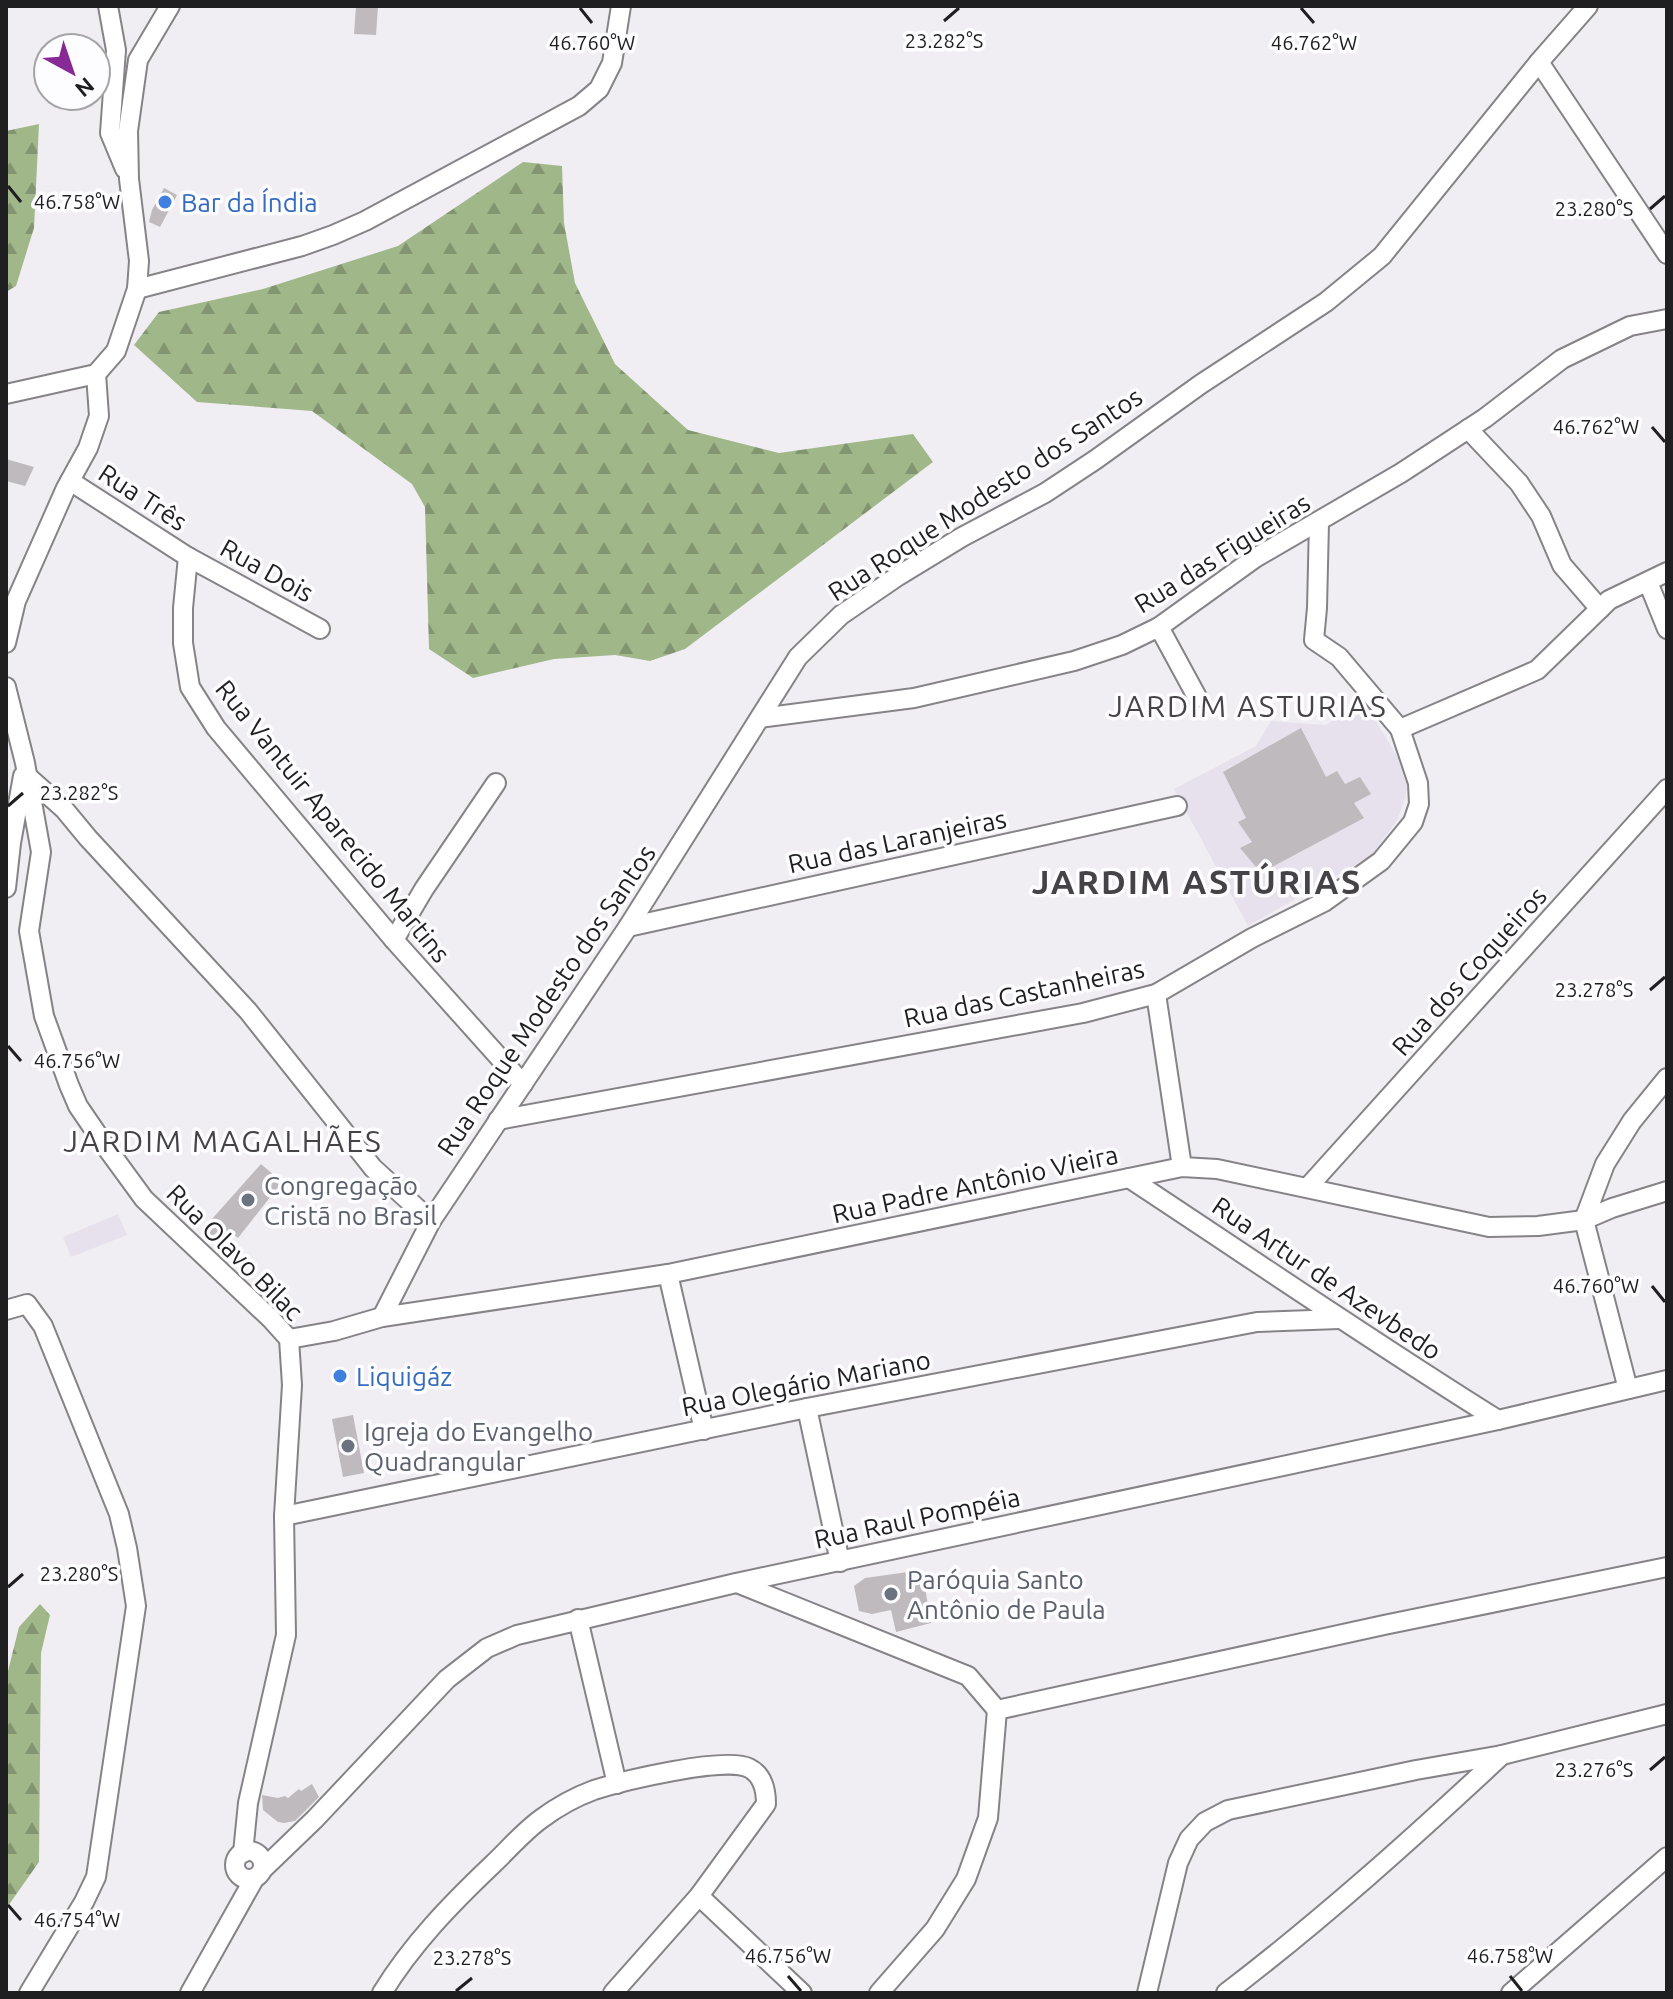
<svg xmlns="http://www.w3.org/2000/svg" width="1673" height="1999" viewBox="0 0 1673 1999" font-family="Ubuntu,sans-serif">
<defs>
<pattern id="forest-firs" width="22" height="20" patternUnits="userSpaceOnUse" patternTransform="scale(2)"><rect width="22" height="20" fill="#a0b78a"/><path d="M5 1l3.5 6h-7zM16 11l3.5 6h-7z" fill="#829470"/></pattern>
</defs>
<rect width="100%" height="100%" fill="#f1eef3"/>
<g fill="#e6e1ec">
<path d="M1363,700L1397,756L1408,788L1398,819L1371,856L1248,926L1174,789L1256,746L1271,721L1326,725Z"/>
<path d="M118,1214L127,1235L71,1257L63,1237Z"/>
</g>
<g fill="url(#forest-firs)">
<path d="M39,124L34,228L16,286L6,292V131Z"/>
<path d="M523,162L562,166L564,223L575,283L615,364L688,430L779,453L913,434L933,462L685,649L650,661L615,655L554,659L473,678L429,649L425,507L412,484L312,411L197,402L134,345L159,312L263,289L398,246Z"/>
<path d="M40,1604L50,1615L41,1653L39,1862L8,1906L6,1905V1679L19,1627Z"/>
</g>
<g fill="#bfbabd">
<path d="M356,6H378L376,35L354,34Z"/>
<path d="M164,188L177,195L160,227L149,222L152,210Z"/>
<path d="M6,459L34,467L25,486L6,481Z"/>
<path d="M1301,728L1326,777L1337,771L1345,784L1360,777L1371,794L1354,803L1364,818L1266,870L1264,863L1256,867L1240,848L1252,842L1238,822L1246,818L1223,772Z"/>
<path d="M261,1164L282,1182L238,1238L234,1235L221,1250L204,1232L215,1223L212,1219Z"/>
<path d="M353,1415L364,1473L343,1477L332,1419Z"/>
<path d="M922,1570L931,1623L896,1632L891,1610L872,1614L859,1611L854,1586L865,1578Z"/>
<path d="M312,1784L319,1797L295,1821L284,1823L278,1822L263,1810L262,1795L278,1798L285,1796L288,1798L299,1789L301,1791Z"/>
</g>
<g fill="none" stroke-linecap="round" stroke-linejoin="round">
<g stroke="#858387" stroke-width="22">
<g id="minor">
<path d="M108,6L116,50L110,133L125,169"/>
<path d="M1539,62L1667,254"/>
<path d="M137,289L302,246L333,235L365,221L579,106L599,89L612,63L621,6"/>
<path d="M96,374L116,351L137,289L139,261L129,179L128,131L138,60L170,6"/>
<path d="M6,394L96,374"/>
<path d="M1468,429L1519,483L1541,516L1562,565L1600,609"/>
<path d="M70,481L188,557L320,629"/>
<path d="M188,557L183,608V643L190,687L216,728L394,940L523,1084"/>
<path d="M1648,582L1667,629"/>
<path d="M1159,627L1197,697"/>
<path d="M6,643L16,601L66,488L88,448L99,416L96,374"/>
<path d="M6,687L25,763L41,852L29,931L44,1016L69,1085L78,1106L106,1147L144,1199L271,1319L289,1339L292,1385L284,1516L286,1635L248,1803L243,1853"/>
<path d="M760,718L914,698L1074,661L1122,645L1159,627L1255,558L1401,473L1485,418L1562,359L1630,326L1667,319"/>
<path d="M1400,729L1537,670L1609,600L1667,572"/>
<path d="M27,776L64,809L88,838L248,1011L373,1168L431,1221"/>
<path d="M6,888L11,843L23,776"/>
<path d="M628,927L1177,806"/>
<path d="M394,940L424,889L496,783"/>
<path d="M1156,994L1182,1167"/>
<path d="M498,1120L1083,1013L1156,994L1252,938L1324,902L1381,861L1413,822L1419,804L1418,783L1400,729L1339,657L1314,640L1317,608L1319,522"/>
<path d="M1129,1178C1252,1259 1373,1342 1498,1420"/>
<path d="M1308,1187L1667,789"/>
<path d="M668,1274L704,1430"/>
<path d="M6,1310L27,1304L43,1326L119,1514L127,1548L136,1606L96,1877L84,1902L29,1993"/>
<path d="M382,1317L431,1221L628,927L798,657L841,615L898,576L962,537L1045,493L1095,460L1201,384L1326,302L1382,256L1539,62L1588,6"/>
<path d="M289,1339L334,1331L382,1317L668,1274L1182,1167L1217,1169L1489,1227L1538,1226L1584,1220L1612,1208L1667,1191"/>
<path d="M1628,1389L1584,1220L1605,1164L1632,1121L1667,1078"/>
<path d="M807,1408L840,1562"/>
<path d="M284,1516L807,1408L1257,1322L1339,1319"/>
<path d="M737,1583L968,1676L997,1710"/>
<path d="M578,1619L617,1784"/>
<path d="M997,1710L1384,1625L1667,1567"/>
<circle cx="249" cy="1865" r="14"/>
<path d="M263,1869L315,1819L447,1679L487,1648L517,1635L736,1583L1498,1420L1667,1380"/>
<path d="M699,1896L802,1993"/>
<path d="M190,1993L254,1879"/>
<path d="M382,1993C412,1944 451,1904 492,1865C508,1850 523,1832 541,1819C557,1807 575,1797 594,1790C622,1781 725,1756 749,1768C763,1775 766,1790 766,1804L699,1896L613,1993"/>
<path d="M879,1993L935,1929L966,1879L988,1818L997,1710"/>
<path d="M1147,1993L1178,1863L1189,1839L1205,1822L1228,1810L1416,1770L1502,1755L1667,1714"/>
<path d="M1226,1993C1323,1919 1413,1838 1502,1755"/>
<path d="M1511,1993L1667,1857"/>
</g>
</g>
<use href="#minor" stroke="#fff" stroke-width="18"/>
</g>
<path fill="none" stroke="#1f1e20" stroke-width="3" d="M580,8L592,23M1301,8L1314,23M944,21L959,8M8,186L21,202M1650,209L1665,196M1652,427L1665,442M8,806L23,793M1650,990L1665,977M8,1046L21,1061M1652,1286L1665,1302M8,1587L23,1574M1650,1770L1665,1757M8,1905L21,1920M788,1976L801,1991M1510,1976L1522,1991M456,1991L472,1978"/>
<g fill="#3f7fe0" stroke="#fdfcff" stroke-width="3">
<circle cx="165" cy="202" r="8"/>
<circle cx="340" cy="1376" r="8"/>
</g>
<g fill="#6b7280" stroke="#fdfcff" stroke-width="3">
<circle cx="248" cy="1200" r="8"/>
<circle cx="348" cy="1446" r="8"/>
<circle cx="891" cy="1594" r="8"/>
</g>
<g text-anchor="middle" dominant-baseline="central" stroke-width="7" stroke-linejoin="round" paint-order="stroke">
<g font-size="26" fill="#366cbe" stroke="#fdfcff" text-anchor="start">
<text x="181" y="202">Bar da Índia</text>
<text x="356" y="1376">Liquigáz</text>
</g>
<g font-size="26" fill="#1f1e20" stroke="#fdfcff">
<text transform="translate(985 494) rotate(-33)">Rua Roque Modesto dos Santos</text>
<text transform="translate(143 497) rotate(33)">Rua Três</text>
<text transform="translate(1222 553) rotate(-32)">Rua das Figueiras</text>
<text transform="translate(267 570) rotate(29)">Rua Dois</text>
<text transform="translate(333 821) rotate(51)">Rua Vantuir Aparecido Martins</text>
<text transform="translate(897 841) rotate(-12)">Rua das Laranjeiras</text>
<text transform="translate(1469 971) rotate(-48)">Rua dos Coqueiros</text>
<text transform="translate(1024 993) rotate(-12)">Rua das Castanheiras</text>
<text transform="translate(546 1000) rotate(-56)">Rua Roque Modesto dos Santos</text>
<text transform="translate(975 1184) rotate(-12)">Rua Padre Antônio Vieira</text>
<text transform="translate(235 1252) rotate(45)">Rua Olavo Bilac</text>
<text transform="translate(1327 1278) rotate(34)">Rua Artur de Azevbedo</text>
<text transform="translate(806 1383) rotate(-11)">Rua Olegário Mariano</text>
<text transform="translate(917 1518) rotate(-12)">Rua Raul Pompéia</text>
</g>
<g font-size="26" fill="#5b616d" stroke="#fdfcff" text-anchor="start">
<text x="264" y="1185">Congregação<tspan x="264" dy="30">Cristã no Brasil</tspan></text>
<text x="364" y="1431">Igreja do Evangelho<tspan x="364" dy="30">Quadrangular</tspan></text>
<text x="907" y="1579">Paróquia Santo<tspan x="907" dy="30">Antônio de Paula</tspan></text>
</g>
<g font-size="30" letter-spacing="2" fill="#454347" stroke="#fdfcff">
<text x="1248" y="706">JARDIM ASTURIAS</text>
<text x="223" y="1141">JARDIM MAGALHÃES</text>
</g>
<g font-size="34" font-weight="bold" letter-spacing="2" fill="#454347" stroke="#fdfcff">
<text x="1197" y="881">JARDIM ASTÚRIAS</text>
</g>
</g>
<g font-size="20" text-anchor="middle" fill="#1f1e20" stroke="#fdfcff" stroke-width="7" stroke-linejoin="round" paint-order="stroke">
<text x="944" y="48">23.282°S</text>
<text x="592" y="50">46.760°W</text>
<text x="1314" y="50">46.762°W</text>
<text x="77" y="209">46.758°W</text>
<text x="1594" y="216">23.280°S</text>
<text x="1596" y="434">46.762°W</text>
<text x="79" y="800">23.282°S</text>
<text x="1594" y="997">23.278°S</text>
<text x="77" y="1068">46.756°W</text>
<text x="1596" y="1293">46.760°W</text>
<text x="79" y="1581">23.280°S</text>
<text x="1594" y="1777">23.276°S</text>
<text x="77" y="1927">46.754°W</text>
<text x="788" y="1963">46.756°W</text>
<text x="1510" y="1963">46.758°W</text>
<text x="472" y="1965">23.278°S</text>
</g>
<rect width="1673" height="1999" fill="none" stroke="#1f1e20" stroke-width="16"/>
<g transform="translate(72 72) rotate(140)"><circle r="38" fill="#fdfcff" stroke="#a4a3a6" stroke-width="2"/>
<path d="M0-6L14 30L0 20L-14 30Z" fill="#872a95"/>
<text y="-12" font-size="22" font-weight="bold" text-anchor="middle" fill="#1f1e20">N</text>
</g>
</svg>
